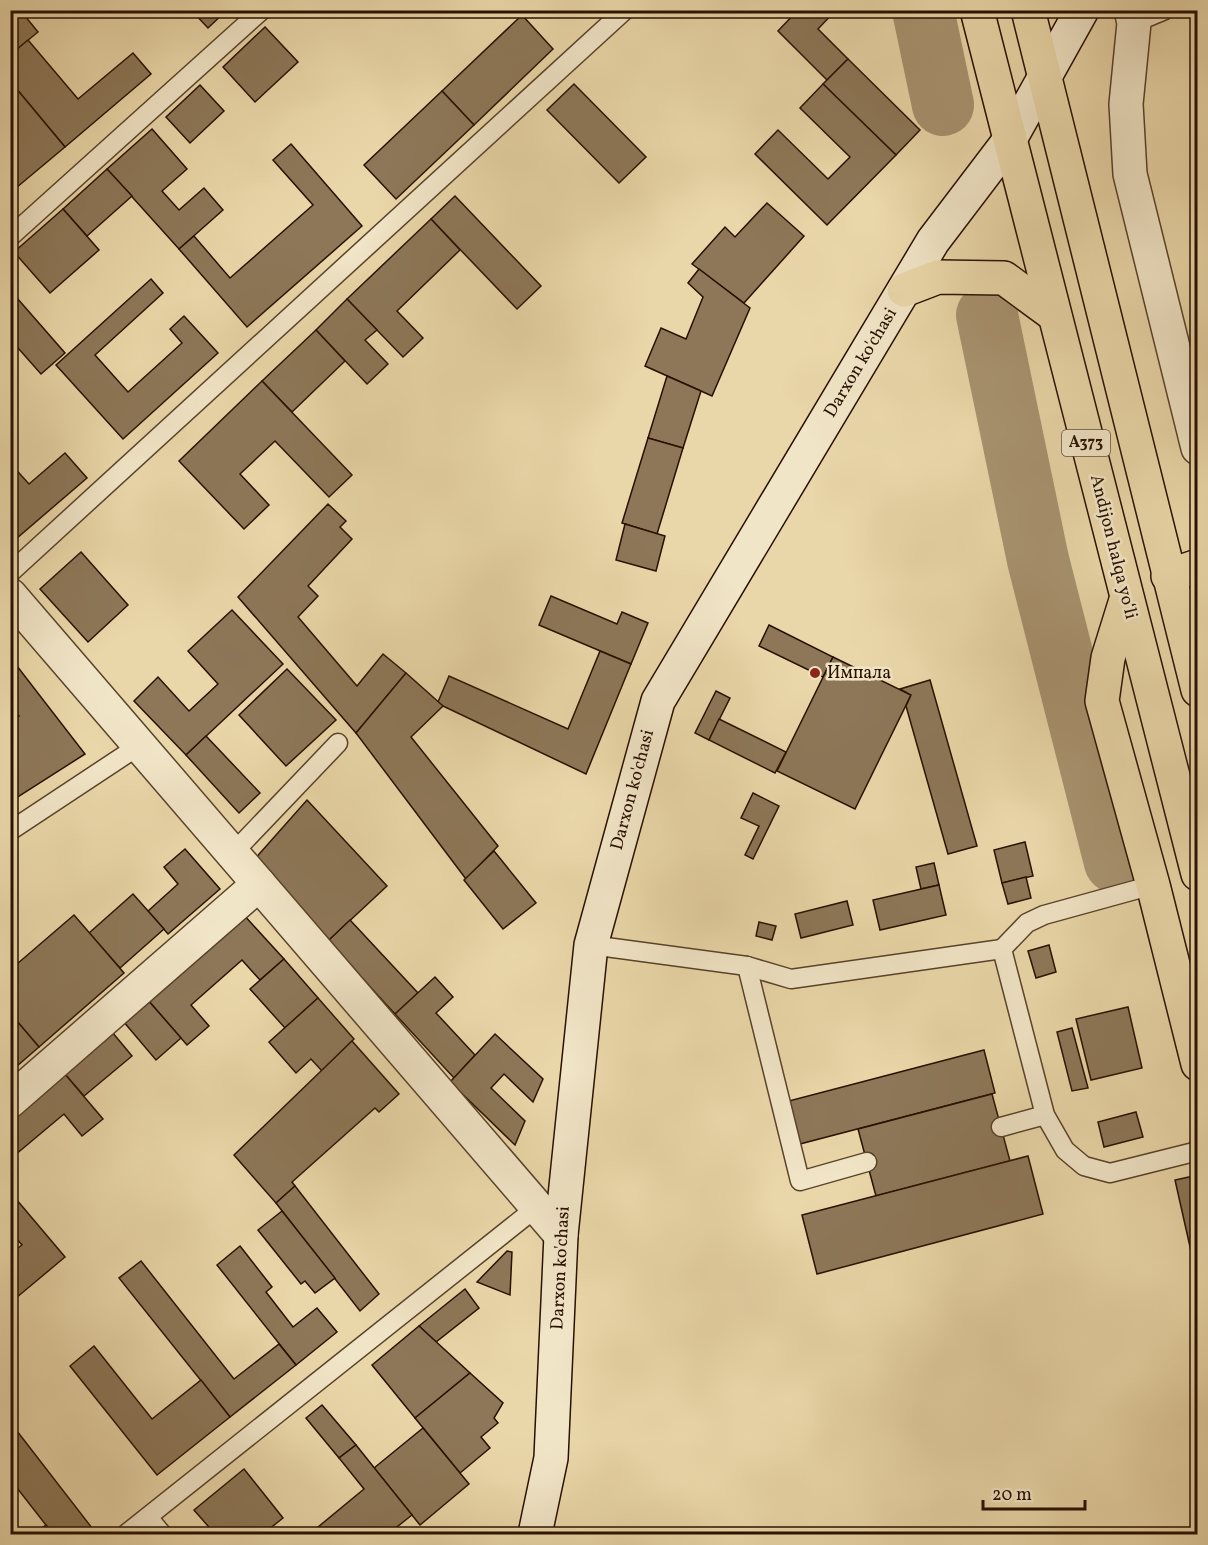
<svg xmlns="http://www.w3.org/2000/svg" width="1208" height="1545" viewBox="0 0 1208 1545" font-family="Vollkorn,serif">
<rect width="100%" height="100%" fill="#ead7a9"/>
<filter id="stains"><feTurbulence type="fractalNoise" baseFrequency=".00333" numOctaves="4"/><feColorMatrix values="0 0 0 0 .2 0 0 0 0 .09 0 0 0 0 .02 0 0 0 .5 -.17"/></filter>
<radialGradient id="worn" r=".72"><stop offset=".6" stop-color="#630" stop-opacity="0"/><stop offset="1" stop-color="#630" stop-opacity=".3"/></radialGradient>
<g fill="none" stroke-linecap="round" stroke-linejoin="round">
<g stroke="#a89370" stroke-width="62">
<path d="M923,10L943,105"/>
<path d="M987,315L1038,560L1115,862"/>
</g>
</g>
<g fill="#8d7758" stroke="#281000" stroke-width="1.5">
<path d="M10,10H20L38,32L10,55Z"/>
<path d="M191,10H227L208,28Z"/>
<path d="M798,10H836L818,29L848,59L827,80L778,31Z"/>
<path d="M522,15L553,49L474,125L442,91Z"/>
<path d="M265,27L298,62L255,102L223,67Z"/>
<path d="M28,40L78,99L133,53L151,74L65,147L10,81V55Z"/>
<path d="M848,59L920,130L896,155L823,84Z"/>
<path d="M10,81L65,147L10,193V132L15,128L10,122Z"/>
<path d="M574,84L646,157L619,183L547,110Z"/>
<path d="M823,84L896,155L827,225L755,154L778,130L828,179L850,157L800,108Z"/>
<path d="M200,85L224,111L190,143L166,117Z"/>
<path d="M442,91L474,125L396,199L364,165Z"/>
<path d="M152,129L187,169L162,191L179,210L204,188L223,210L179,249L107,169Z"/>
<path d="M291,144L362,226L247,327L179,249L194,236L230,278L313,205L273,160Z"/>
<path d="M107,169L132,196L87,236L63,209Z"/>
<path d="M455,196L541,286L517,309L431,219Z"/>
<path d="M767,203L804,236L744,303L692,264L725,227L735,237Z"/>
<path d="M63,209L99,250L50,293L14,252Z"/>
<path d="M431,219L460,250L397,311L423,338L403,357L347,299Z"/>
<path d="M699,269L750,308L712,396L645,366L661,328L686,339L703,297L688,283Z"/>
<path d="M151,279L163,293L95,355L128,392L182,343L170,329L184,316L218,353L123,439L56,365Z"/>
<path d="M10,290L65,353L41,374L10,339Z"/>
<path d="M347,299L377,330L365,340L388,364L367,384L316,330Z"/>
<path d="M316,330L345,361L292,412L262,381Z"/>
<path d="M667,376L701,391L683,448L648,438Z"/>
<path d="M262,381L352,475L329,497L275,441L240,474L269,505L244,529L179,461Z"/>
<path d="M648,438L683,448L657,534L622,523Z"/>
<path d="M65,453L87,478L10,544V463L29,484Z"/>
<path d="M328,504L346,521L340,527L352,539L308,586L318,596L298,617L357,686L383,654L406,673L356,733L238,597Z"/>
<path d="M625,524L665,536L656,571L616,560Z"/>
<path d="M81,552L128,605L88,642L40,589Z"/>
<path d="M551,596L617,624L622,612L648,623L631,664L539,625Z"/>
<path d="M232,610L283,664L186,755L134,701L158,677L189,711L218,684L188,651Z"/>
<path d="M769,625L833,657L823,677L759,646Z"/>
<path d="M600,651L631,664L586,774L443,706L438,702L449,676L568,729Z"/>
<path d="M10,657L85,754L10,802V722L19,716L10,704Z"/>
<path d="M833,657L911,695L855,809L777,771Z"/>
<path d="M287,669L336,720L286,766L239,715Z"/>
<path d="M406,673L443,706L411,737L498,846L466,879L356,733Z"/>
<path d="M930,680L977,846L948,854L906,706L911,695L900,689Z"/>
<path d="M716,691L730,698L709,740L695,733Z"/>
<path d="M719,719L786,752L775,773L709,740Z"/>
<path d="M206,736L260,793L239,813L186,755Z"/>
<path d="M753,793L779,806L753,859L745,855L759,826L741,818Z"/>
<path d="M307,800L387,886L328,941L253,861Z"/>
<path d="M1025,842L1033,876L1002,883L994,850Z"/>
<path d="M185,849L220,889L168,934L148,911L178,884L164,867Z"/>
<path d="M494,851L536,903L503,929L464,880Z"/>
<path d="M934,863L939,885L921,889L916,867Z"/>
<path d="M1026,877L1031,898L1008,904L1002,883Z"/>
<path d="M939,885L946,915L880,930L873,900Z"/>
<path d="M133,894L164,929L120,968L89,933Z"/>
<path d="M847,901L853,925L801,938L795,914Z"/>
<path d="M243,914L284,959L260,980L242,960L191,1005L209,1026L187,1045L147,999Z"/>
<path d="M74,915L124,973L39,1047L10,1013V970Z"/>
<path d="M350,920L418,993L395,1014L328,941Z"/>
<path d="M759,922L776,926L772,940L756,936Z"/>
<path d="M1049,945L1056,972L1036,978L1028,951Z"/>
<path d="M284,959L318,998L285,1028L250,989Z"/>
<path d="M435,977L453,997L436,1013L475,1055L454,1078L395,1014Z"/>
<path d="M318,998L354,1039L322,1071L311,1059L296,1073L269,1042Z"/>
<path d="M147,999L181,1038L156,1060L123,1021Z"/>
<path d="M1128,1007L1142,1068L1091,1080L1076,1019Z"/>
<path d="M10,1013L39,1047L10,1072Z"/>
<path d="M1072,1028L1088,1088L1072,1091L1057,1032Z"/>
<path d="M112,1032L132,1056L84,1096L64,1073Z"/>
<path d="M495,1034L543,1079L533,1102L504,1074L491,1088L525,1121L515,1145L450,1082Z"/>
<path d="M352,1041L399,1094L379,1112L375,1108L292,1182L295,1186L276,1203L234,1155Z"/>
<path d="M984,1050L995,1093L796,1145L785,1102Z"/>
<path d="M64,1073L103,1119L82,1136L64,1114L15,1155L10,1150V1118Z"/>
<path d="M992,1094L1010,1161L876,1196L858,1129Z"/>
<path d="M1136,1112L1143,1137L1104,1147L1098,1122Z"/>
<path d="M1028,1156L1043,1214L817,1274L802,1215Z"/>
<path d="M1198,1175V1259L1193,1260L1175,1180Z"/>
<path d="M295,1186L379,1294L360,1311L276,1203Z"/>
<path d="M16,1199L65,1257L10,1303V1254L22,1245L10,1231V1204Z"/>
<path d="M282,1211L335,1278L315,1293L305,1281L301,1284L258,1230Z"/>
<path d="M240,1246L272,1287L266,1292L293,1327L317,1308L337,1332L296,1365L217,1265Z"/>
<path d="M507,1251L512,1252L510,1295L477,1282Z"/>
<path d="M141,1261L234,1379L279,1344L296,1365L230,1417L119,1278Z"/>
<path d="M465,1289L479,1308L436,1342L419,1326Z"/>
<path d="M419,1326L470,1373L415,1418L372,1365Z"/>
<path d="M94,1346L152,1419L201,1380L230,1417L157,1475L70,1366Z"/>
<path d="M470,1373L503,1403L494,1418L498,1423L481,1437L490,1448L460,1473L415,1418Z"/>
<path d="M322,1405L356,1445L339,1458L306,1418Z"/>
<path d="M10,1422L92,1528L84,1534H53L10,1479Z"/>
<path d="M423,1428L469,1484L420,1525L374,1468Z"/>
<path d="M356,1445L412,1515L388,1534H313L312,1532L364,1489L339,1458Z"/>
<path d="M244,1469L283,1518L263,1534H215L194,1510Z"/>
<path d="M46,1525L53,1534H34Z"/>
</g>
<g fill="none" stroke-linecap="round" stroke-linejoin="round">
<g stroke="#58422a" stroke-width="21">
<g id="service">
<path d="M1134,23L1165,10"/>
<path d="M10,237L262,10"/>
<path d="M10,573L625,10"/>
<path d="M10,831L140,745"/>
<path d="M233,853L338,743"/>
<path d="M1153,885L1044,915L1027,923L1002,949L1045,1115L1065,1150L1084,1166L1110,1173L1198,1151"/>
<path d="M591,945L747,966L791,979L1002,949"/>
<path d="M747,966L800,1181L867,1162"/>
<path d="M1001,1127L1045,1115"/>
<path d="M148,1517L162,1534"/>
<path d="M126,1534L537,1207"/>
</g>
</g>
<g stroke="#58422a" stroke-width="36">
<g id="minor">
<path d="M1131,10L1134,23L1126,104L1130,174L1198,448"/>
<path d="M10,595L561,1235"/>
<path d="M10,1101L259,884"/>
</g>
</g>
<g stroke="#281000" stroke-width="36">
<path id="secondary" d="M535,1534L551,1458L561,1235L591,945L658,701L933,241L1009,141L1082,10"/>
</g>
<g stroke="#281000" stroke-width="36">
<g id="trunk">
<path d="M977,10L1198,874"/>
<path d="M1028,10L1198,690"/>
<path d="M904,290L938,277L1004,278L1053,314"/>
<path d="M1168,576L1198,566"/>
<path d="M1126,600L1108,658L1102,701L1153,885L1198,1064"/>
</g>
</g>
<use href="#service" stroke="#f1e5c7" stroke-width="18"/>
<use href="#minor" stroke="#f1e5c7" stroke-width="33"/>
<use href="#secondary" stroke="#f1e5c7" stroke-width="33"/>
<use href="#trunk" stroke="#ead7a9" stroke-width="33"/>
</g>
<circle fill="#8f2418" stroke="#f1e5c7" stroke-width="2" cx="815" cy="673" r="6"/>
<g text-anchor="middle" dominant-baseline="central" stroke-width="5" stroke-linejoin="round" paint-order="stroke">
<rect fill="#f1e5c7" stroke="#64503c" stroke-width="1.5" x="1062" y="430" width="48" height="26" rx="4.5"/>
<g font-size="16" font-weight="bold" fill="#281000">
<text x="1086" y="443">A373</text>
</g>
<g font-size="18" fill="#281000" stroke="#f1e5c7">
<text transform="translate(861 363) rotate(-59)">Darxon ko'chasi</text>
<text transform="translate(1113 547) rotate(76)">Andijon halqa yo‘li</text>
<text transform="translate(633 790) rotate(-75)">Darxon ko'chasi</text>
<text transform="translate(561 1268) rotate(-87)">Darxon ko'chasi</text>
</g>
<g font-size="18" fill="#281000" stroke="#f1e5c7" text-anchor="start">
<text x="827" y="673">Импала</text>
</g>
</g>
<rect width="1208" height="1545" fill="none" stroke="#ead7a9" stroke-width="36"/>
<rect x="12" y="12" width="1184" height="1521" fill="none" stroke="#281000" stroke-width="3"/>
<rect x="18" y="18" width="1172" height="1509" fill="none" stroke="#281000" stroke-width="1.5"/>
<path d="M983 1500v9h102v-9" fill="none" stroke="#281000" stroke-width="3"/>
<text x="992" y="1500" font-size="18" fill="#281000" stroke="#f1e5c7" stroke-width="4.5" paint-order="stroke">20 m</text>
<rect width="100%" height="100%" filter="url(#stains)"/>
<rect width="100%" height="100%" fill="url(#worn)"/>
</svg>
